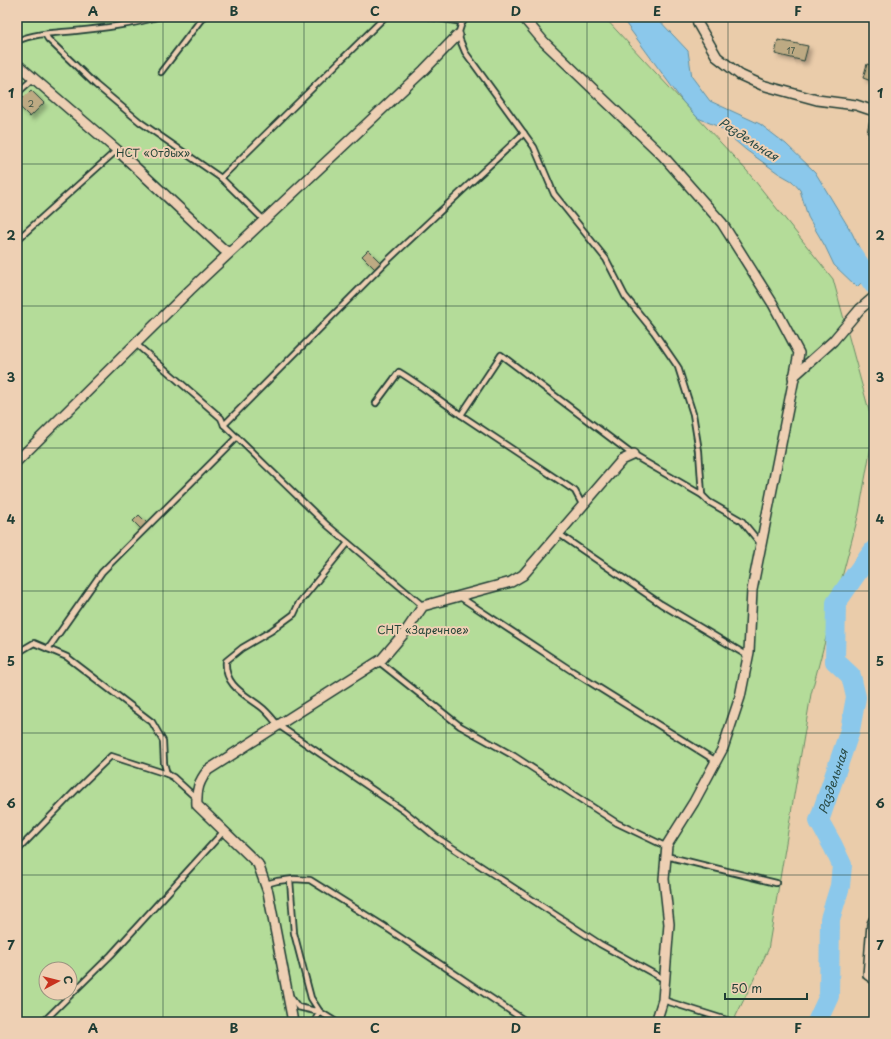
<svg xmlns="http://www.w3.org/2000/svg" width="891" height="1039" viewBox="0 0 891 1039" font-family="'Playpen Sans',sans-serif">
<defs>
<filter id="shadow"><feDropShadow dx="3.5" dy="3.5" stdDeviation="2" flood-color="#0004"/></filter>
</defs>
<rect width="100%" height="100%" fill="#eaccaa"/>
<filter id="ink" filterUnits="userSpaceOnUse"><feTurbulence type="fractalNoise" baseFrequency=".025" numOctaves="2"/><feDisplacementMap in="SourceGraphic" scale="8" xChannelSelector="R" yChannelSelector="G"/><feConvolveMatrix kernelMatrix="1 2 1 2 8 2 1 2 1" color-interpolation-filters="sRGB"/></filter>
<g filter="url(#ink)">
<path fill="#b4dc99" stroke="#6a8c66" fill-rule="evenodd" d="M17,17H604L747,171L833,279L874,429L859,513L811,694L768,950L733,1022H17ZM46,969H70V993H46Z"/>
<path fill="#8bc8eb" stroke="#6090a2" d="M621,17H656L688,51L692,77L710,101L760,124L786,144L815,172L852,233L864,258L868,276L857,287L834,265L825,246L808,217L800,190L792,181L778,173L746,150L719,127L698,118L683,102Z"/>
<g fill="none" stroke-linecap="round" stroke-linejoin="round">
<g stroke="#8bc8eb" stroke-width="20">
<path d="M852,254L874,285"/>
<path id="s1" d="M817,1022L829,996L830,919L840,886L842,865L833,846L819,821L850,730L856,697L851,676L835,661L836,603L856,574L874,550"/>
</g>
</g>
<g fill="#bdaa83" stroke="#1f3d34" filter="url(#shadow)">
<path d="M778,40L808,46L804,61L775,54Z"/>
<path d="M867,64L874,66V82L863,78Z"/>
<path d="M31,90L44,103L30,117L17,104Z"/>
<path d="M870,118L874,119V134L867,133Z"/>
<path d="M368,250L381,263L375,269L362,256Z"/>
<path d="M139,515L147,523L141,529L133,521Z"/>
</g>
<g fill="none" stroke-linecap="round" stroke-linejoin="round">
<g stroke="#1f3d34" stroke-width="8">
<g id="lane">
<path d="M431,17L463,22"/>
<path d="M467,17L463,19L458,35L465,52L534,147L554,194L606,259L625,296L654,332L678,367L693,414L699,451L702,495L633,455L501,355L461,415L575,491L583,506"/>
<path d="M45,34L48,39L96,85L140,122L221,178L264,220"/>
<path d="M17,41C35,33 56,33 75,31C103,28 130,25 157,17"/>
<path d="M161,72L203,17"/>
<path d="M17,93L33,79"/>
<path d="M221,178L385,17"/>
<path d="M17,240L117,150"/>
<path d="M136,344L221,418L224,425L327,525L423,606"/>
<path d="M376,403L399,372C421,385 440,401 461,415"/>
<path d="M224,425L386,262L524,133"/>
<path d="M702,495L709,502L742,521L760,543"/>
<path d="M559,534L661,604L748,656"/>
<path d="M348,543L299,603L294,614L271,631L242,648L226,661C224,685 244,694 260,706C267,711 273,719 278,725L404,811L436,837L600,944L665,980"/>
<path d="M460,597L572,671L716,761"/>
<path d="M48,649L102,572L237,437"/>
<path d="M17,653L34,643L67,657L152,722L163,741L164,763L167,774L111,756L78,788L17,851"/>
<path d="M378,661L460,726L514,756L617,823L667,847"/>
<path d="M167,774L173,777L196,798"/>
<path d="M666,856L776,883"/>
<path d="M290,880L294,933L311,998L320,1012"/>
<path d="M266,884L277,881L294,879L310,880L385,927L527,1022"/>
<path d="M290,996L298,1007L320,1012"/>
<path d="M663,1000L733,1022"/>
<path d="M43,1022L111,955L224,831"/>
<path d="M314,1022L320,1012L336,1022"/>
</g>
</g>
<g stroke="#1f3d34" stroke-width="12">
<g id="street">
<path d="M523,17L544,42L663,156L722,223L773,304L799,353L752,590L749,652L740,697L723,748L694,802L667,845L664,879L669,924L663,1000L656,1022"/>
<path d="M697,17L698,24L717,57L740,75L762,85L817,100L856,105L874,111"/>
<path d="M17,64L117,150L223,249L229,253"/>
<path d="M793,377L833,341L860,309L874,297"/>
<path d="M17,461L190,290L424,70L458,35"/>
<path d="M874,920L872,924L868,975L874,979"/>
<path d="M293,1022L268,892L258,864L197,805C196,790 199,781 208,770L382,659L406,631L423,606L511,582L523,575L622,460L633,455"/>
</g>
</g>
<use href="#lane" stroke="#eed0b4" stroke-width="4.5"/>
<use href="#street" stroke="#eed0b4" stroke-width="9"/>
</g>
</g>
<path fill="none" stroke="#1f3d34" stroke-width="1" stroke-opacity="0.55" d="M163,17V1022M304,17V1022M446,17V1022M587,17V1022M728,17V1022M17,164H874M17,306H874M17,448H874M17,591H874M17,733H874M17,875H874"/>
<g text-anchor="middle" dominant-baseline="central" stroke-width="4" stroke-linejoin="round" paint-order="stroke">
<g font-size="9" fill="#465848">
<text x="791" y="50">17</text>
<text x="31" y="103">2</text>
</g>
<g font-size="11" fill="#264539" stroke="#eed0b4">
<text x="153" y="152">НСТ «Отдых»</text>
<text x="423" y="629">СНТ «Заречное»</text>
</g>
<g font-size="12" font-style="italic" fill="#2a4b46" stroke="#eed0b4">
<text transform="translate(749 139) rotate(33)">Раздельная</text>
<text stroke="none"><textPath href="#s1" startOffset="253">Раздельная</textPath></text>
</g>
</g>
<rect width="891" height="1039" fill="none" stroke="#eed0b4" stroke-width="44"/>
<g transform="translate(58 981) rotate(83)"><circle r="19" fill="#eed0b4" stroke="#9b9581"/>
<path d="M0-3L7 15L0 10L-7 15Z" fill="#c8321e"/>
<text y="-6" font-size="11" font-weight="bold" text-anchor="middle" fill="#1f3d34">С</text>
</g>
<path d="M725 993v6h82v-6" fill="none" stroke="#1f3d34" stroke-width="2"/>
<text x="731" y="993" font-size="12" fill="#1f3d34" stroke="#eed0b4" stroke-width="3" paint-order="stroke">50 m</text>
<rect x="22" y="22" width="847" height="995" fill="none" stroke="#1f3d34" stroke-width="1.5"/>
<g font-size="13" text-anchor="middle" font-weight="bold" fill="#1f3d34">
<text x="93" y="16">A</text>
<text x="234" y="16">B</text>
<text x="375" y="16">C</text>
<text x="516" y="16">D</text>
<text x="657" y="16">E</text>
<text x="798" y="16">F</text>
<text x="11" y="98">1</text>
<text x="880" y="98">1</text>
<text x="11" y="240">2</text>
<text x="880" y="240">2</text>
<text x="11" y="382">3</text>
<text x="880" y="382">3</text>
<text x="11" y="524">4</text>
<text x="880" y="524">4</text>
<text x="11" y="666">5</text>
<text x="880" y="666">5</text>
<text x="11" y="808">6</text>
<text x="880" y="808">6</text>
<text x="11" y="950">7</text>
<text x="880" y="950">7</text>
<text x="93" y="1033">A</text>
<text x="234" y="1033">B</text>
<text x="375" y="1033">C</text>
<text x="516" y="1033">D</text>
<text x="657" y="1033">E</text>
<text x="798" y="1033">F</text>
</g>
</svg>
